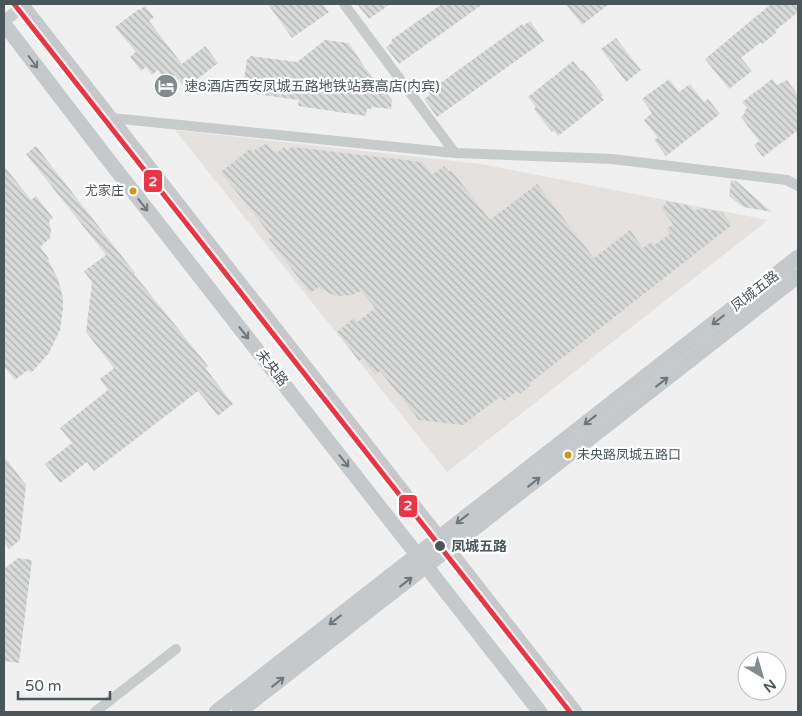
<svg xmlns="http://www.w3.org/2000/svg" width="802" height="716" viewBox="0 0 802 716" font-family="'Varela Round','Noto Sans SC',sans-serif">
<defs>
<pattern id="building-back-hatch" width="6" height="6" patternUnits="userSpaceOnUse" patternTransform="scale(1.25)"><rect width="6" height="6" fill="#d8d9d9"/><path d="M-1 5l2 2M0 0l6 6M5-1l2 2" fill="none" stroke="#b1b3b3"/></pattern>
</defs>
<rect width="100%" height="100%" fill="#f0f0f0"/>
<path fill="#e4e1df" d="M175,130L481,164L768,220L447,472Z"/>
<g fill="url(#building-back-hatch)">
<path d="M268,4H323L329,12L292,38Z"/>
<path d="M357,4H390L369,19Z"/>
<path d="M442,4H483L399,64L386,47L393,42L391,40Z"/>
<path d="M566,4H609L582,25Z"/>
<path d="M771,4H798V12L775,31L776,33L762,44L761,42L741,58L752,71L729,89L705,59Z"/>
<path d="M145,6L154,17L149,21L182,64L205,46L218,63L186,88L175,76L167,83L158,70L152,75L146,67L141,71L130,57L136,52L115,27L139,9L140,10Z"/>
<path d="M530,21L544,41L437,117L424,99L430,95L428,92L522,24L523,26Z"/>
<path d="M616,38L641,70L626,82L601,49Z"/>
<path d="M325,40L349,43L365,68L392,100L391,109L372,107L371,109H367L366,116L298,106L299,100L242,92L247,60L251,56L297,62Z"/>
<path d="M573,61L581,71L583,70L603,95L601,97L604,100L558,136L554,131L552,132L534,109L536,107L528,97Z"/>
<path d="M669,79L679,92L690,84L704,102L708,99L720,114L666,156L654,140L658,138L644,120L652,113L642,99Z"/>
<path d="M772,79L777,85L787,80L798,95V130L763,157L754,145L759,141L741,117L745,113L744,111L747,108L742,102Z"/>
<path d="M267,143L274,152L275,151L277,153L284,147L287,151L292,147L422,162L432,175L444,166L449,172L451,170L490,220L537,184L594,258L630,230L643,248L651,242L654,245L670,234L666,229L673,224L662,209L667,201L691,206L695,211L700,208L722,212L732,225L530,383L531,385L520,394L517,391L504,401L501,396L463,425L419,420L380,371L376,375L362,358L359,361L337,332L354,318L357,322L375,308L361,291L352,295L340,296L333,295L318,287L310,293L269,239L272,237L221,172L251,148L253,151Z"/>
<path d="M36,146L135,273L134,274L208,366L206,369L233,404L218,416L198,391L94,471L87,462L60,483L45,464L72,443L60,428L108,390L100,379L114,368L86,332L92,282L84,271L106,255L26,154Z"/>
<path d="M4,166L31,200L36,196L53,218L49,221L51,230L50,238L40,247L49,259L48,260L58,279L63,298V309L60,330L49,353L34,370L30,373L28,370L15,380L4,366Z"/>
<path d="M731,180L736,181L772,212L743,207L729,196Z"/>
<path d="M4,456L26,485L20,540L9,549L4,542Z"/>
<path d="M18,558L32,560L19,663L4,661V569Z"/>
</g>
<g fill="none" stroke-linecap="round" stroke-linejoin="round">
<g stroke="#c8cbcb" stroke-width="10">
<path d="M344,4L455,153"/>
<path d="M112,118L455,153L612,159L787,180L798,186"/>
<path d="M95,712L176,649"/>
</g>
<path stroke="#c8cbcb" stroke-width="12" d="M4,21L26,4"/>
<g stroke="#c6c9cb" stroke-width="15">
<path d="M21,4L575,712"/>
<path d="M4,24L103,153L540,712"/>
<path d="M216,712L798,257"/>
<path d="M239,712L798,276"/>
</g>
<g stroke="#fff" stroke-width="9">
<path id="metro-1" d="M14,4L570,712"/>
</g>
<use href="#metro-1" stroke="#ef3340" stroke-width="5"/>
</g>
<defs><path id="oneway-shaft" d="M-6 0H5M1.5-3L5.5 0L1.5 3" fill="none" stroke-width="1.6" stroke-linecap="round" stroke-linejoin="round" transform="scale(1.25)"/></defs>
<g stroke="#6e787c">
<use href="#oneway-shaft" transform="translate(33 62) rotate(53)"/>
<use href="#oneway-shaft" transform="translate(143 205) rotate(52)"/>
<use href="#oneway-shaft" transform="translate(718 320) rotate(142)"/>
<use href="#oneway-shaft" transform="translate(244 333) rotate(52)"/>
<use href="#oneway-shaft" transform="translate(662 382) rotate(-38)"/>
<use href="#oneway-shaft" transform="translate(590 420) rotate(142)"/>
<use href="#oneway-shaft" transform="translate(344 461) rotate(52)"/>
<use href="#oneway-shaft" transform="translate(534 482) rotate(-38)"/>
<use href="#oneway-shaft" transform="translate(462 519) rotate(142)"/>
<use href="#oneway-shaft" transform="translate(406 582) rotate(-38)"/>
<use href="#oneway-shaft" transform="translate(335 620) rotate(142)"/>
<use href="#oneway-shaft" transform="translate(278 682) rotate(-38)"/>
</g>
<defs>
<g id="hotel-disc" transform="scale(1.25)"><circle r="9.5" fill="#838c8e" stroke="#fff"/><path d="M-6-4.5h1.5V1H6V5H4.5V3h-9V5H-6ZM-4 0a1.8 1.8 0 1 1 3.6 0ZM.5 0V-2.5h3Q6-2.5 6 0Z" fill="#fff"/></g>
</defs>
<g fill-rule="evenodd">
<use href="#hotel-disc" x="166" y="86"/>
</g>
<g fill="#d49612" stroke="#fff" stroke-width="2">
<circle cx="133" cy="191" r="4.5"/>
<circle cx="568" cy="455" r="4.5"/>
</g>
<circle fill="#49565a" stroke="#fff" stroke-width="2" cx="440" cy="546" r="6"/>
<g text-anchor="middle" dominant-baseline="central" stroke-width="4.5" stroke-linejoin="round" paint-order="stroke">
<g font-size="13" fill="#49565a" stroke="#fff" text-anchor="end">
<text x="124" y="191">尤家庄</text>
<text x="577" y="455" text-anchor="start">未央路凤城五路口</text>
</g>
<g font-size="14" fill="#49565a" stroke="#fff" text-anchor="start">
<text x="184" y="86">速8酒店西安凤城五路地铁站赛高店(内宾)</text>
</g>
<g font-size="14" fill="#49565a" stroke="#fff">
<text transform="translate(755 291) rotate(-38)">凤城五路</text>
<text transform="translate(272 368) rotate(52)">未央路</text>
</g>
<g font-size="14" font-weight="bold" fill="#49565a" stroke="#fff" text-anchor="start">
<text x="451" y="546">凤城五路</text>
</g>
</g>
<g stroke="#fff" stroke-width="2">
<rect x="143" y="169" width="20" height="24" rx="5" fill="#ef3340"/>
<rect x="398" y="494" width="20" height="24" rx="5" fill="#ef3340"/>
</g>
<g font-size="14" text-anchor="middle" font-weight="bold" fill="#fff">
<text x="153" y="186">2</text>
<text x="408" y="510">2</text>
</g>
<rect width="802" height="716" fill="none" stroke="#49565a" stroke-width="10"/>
<g transform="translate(762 676) rotate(142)"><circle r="24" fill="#ffffff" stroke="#b6bbbd"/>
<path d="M0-4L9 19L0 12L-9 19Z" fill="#838c8e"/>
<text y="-8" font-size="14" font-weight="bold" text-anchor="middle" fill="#49565a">N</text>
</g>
<path d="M18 691v8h92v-8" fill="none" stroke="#49565a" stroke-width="2.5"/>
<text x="25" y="691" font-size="15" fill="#49565a" stroke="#ffffff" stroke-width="4" paint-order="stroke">50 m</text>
</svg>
